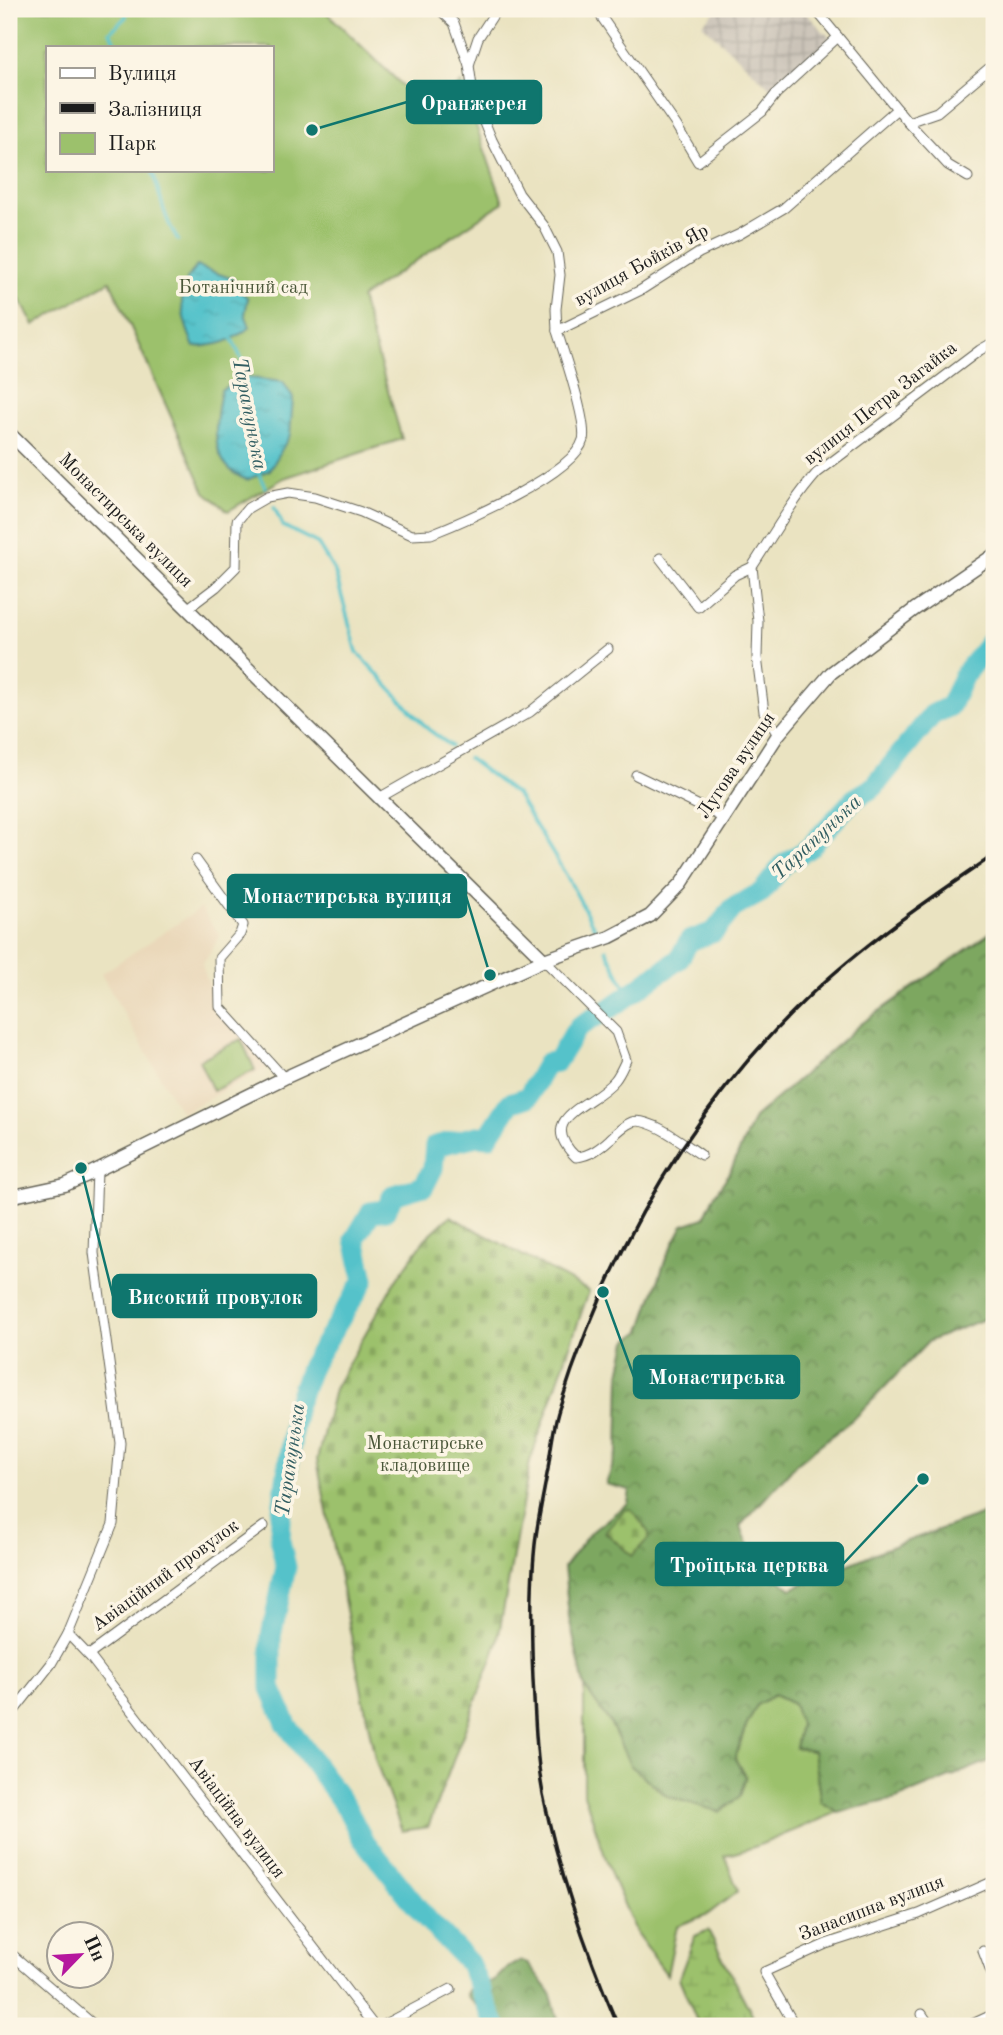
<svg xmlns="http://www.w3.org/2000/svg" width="1003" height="2035" viewBox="0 0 1003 2035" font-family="'Old Standard TT',serif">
<defs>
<pattern id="industrial-grid" width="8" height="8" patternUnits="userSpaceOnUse" patternTransform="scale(1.75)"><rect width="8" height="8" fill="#cac3b8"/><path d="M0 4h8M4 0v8" fill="none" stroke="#ada79e"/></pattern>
<pattern id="forest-crowns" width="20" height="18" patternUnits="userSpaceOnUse" patternTransform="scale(1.75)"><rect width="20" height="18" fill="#7da760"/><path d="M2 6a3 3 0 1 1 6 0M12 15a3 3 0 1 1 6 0" fill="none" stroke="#66874e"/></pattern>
<pattern id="wetland-marsh" width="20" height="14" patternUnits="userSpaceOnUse" patternTransform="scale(1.75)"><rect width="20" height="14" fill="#9cc16c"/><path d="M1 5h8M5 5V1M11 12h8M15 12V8" fill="none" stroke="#86a55d"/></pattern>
<pattern id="cemetery-stones" width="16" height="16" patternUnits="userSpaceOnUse" patternTransform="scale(1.75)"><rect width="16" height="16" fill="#9cc16c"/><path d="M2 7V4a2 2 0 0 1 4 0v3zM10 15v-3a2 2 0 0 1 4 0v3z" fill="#86a55d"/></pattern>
<pattern id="water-ripples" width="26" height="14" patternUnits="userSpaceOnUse" patternTransform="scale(1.75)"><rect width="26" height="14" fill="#54c2ca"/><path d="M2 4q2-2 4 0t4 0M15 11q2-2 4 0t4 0" fill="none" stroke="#49a6ad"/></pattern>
</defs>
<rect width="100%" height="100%" fill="#fcf5e5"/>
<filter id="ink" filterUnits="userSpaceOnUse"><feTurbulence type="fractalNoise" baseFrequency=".0143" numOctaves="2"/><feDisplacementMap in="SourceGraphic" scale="14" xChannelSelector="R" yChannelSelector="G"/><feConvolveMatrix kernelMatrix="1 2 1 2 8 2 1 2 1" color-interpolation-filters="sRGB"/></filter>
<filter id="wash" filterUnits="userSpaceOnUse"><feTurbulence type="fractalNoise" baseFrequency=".00686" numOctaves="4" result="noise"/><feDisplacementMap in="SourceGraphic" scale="28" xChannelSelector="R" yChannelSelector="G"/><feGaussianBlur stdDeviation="1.57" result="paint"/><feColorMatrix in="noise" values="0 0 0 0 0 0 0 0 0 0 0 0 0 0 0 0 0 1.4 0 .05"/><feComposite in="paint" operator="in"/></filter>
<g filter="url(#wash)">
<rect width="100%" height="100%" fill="#eae3c1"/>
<path fill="#ead8ba" d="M201,908L220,936L202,965L218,1010L269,1067L181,1113L101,974Z"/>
<path fill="url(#industrial-grid)" d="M718,9H802L832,40L774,91L702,24Z"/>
<g fill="#9cc16c" stroke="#5c6e44" stroke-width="2" fill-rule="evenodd">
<path d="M9,9H323L430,112L461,83L503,202L361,298L402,439L284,478L228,511L205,492L110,281L34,325L9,281ZM47,47H271V170H47Z"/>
<path d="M241,1039L255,1070L213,1091L199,1060Z"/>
<path d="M584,1686L611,1724L630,1765L667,1796L720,1812L740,1796L746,1777L735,1759L744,1731L757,1704L774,1695L793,1704L800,1724L795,1748L813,1751L821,1802L838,1812L757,1846L725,1856L738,1891L708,1914L677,1926L667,1975L637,1934L612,1877L584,1794Z"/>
</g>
<g fill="url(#forest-crowns)" stroke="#4c623e" stroke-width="2">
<path d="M994,930V1315L929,1341L858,1415L797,1463L740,1526L757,1563L791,1589L882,1550L994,1510V1707L990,1708L994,1716V1759L896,1799L838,1812L821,1802L813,1751L795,1748L800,1724L793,1704L774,1695L757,1705L744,1731L735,1759L746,1777L740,1796L720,1812L667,1796L630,1765L611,1724L584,1686L569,1617L564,1567L589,1534L628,1503L630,1490L606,1484L618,1451L620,1374L627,1341L641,1331L666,1258L683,1225L704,1218L714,1196L730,1172L754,1118L861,1024Z"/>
<path d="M521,1961L528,1963L550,1992L560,2026H487L477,2006L467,1996L468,1990L494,1981L509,1966Z"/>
</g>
<path fill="url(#wetland-marsh)" stroke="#5c6e44" stroke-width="2" d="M708,1930L758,2026H699L679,1978L695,1936Z"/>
<g fill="url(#cemetery-stones)" stroke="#5c6e44" stroke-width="2">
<path d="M450,1216L589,1291L530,1461L497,1645L428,1827L402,1831L375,1759L317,1460L334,1389L392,1286L425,1239Z"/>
<path d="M631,1509L649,1533V1538L632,1556L605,1532L624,1510Z"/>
</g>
<g fill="url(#water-ripples)" stroke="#386f73" stroke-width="2">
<path d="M197,266L233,279L239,290L248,298L245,314L250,327C230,343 219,345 194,347C182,318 173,291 197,266Z"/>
<path d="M243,377L283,382L293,398L290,435L270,470L247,480C207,464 215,425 221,390Z"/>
</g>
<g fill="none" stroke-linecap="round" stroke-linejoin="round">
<g stroke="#54c2ca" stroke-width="3.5">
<path d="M118,47L110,32L126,17V9"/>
<path d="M152,170C160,193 164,220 178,240"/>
<path d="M231,337L242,360L246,382"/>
<path d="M258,472L265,487"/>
<path d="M274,507L283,526L317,543L335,572L357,652L428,729L451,746"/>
<path d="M981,655L994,654"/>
<path d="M468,758L517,795L569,880L596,931"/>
<path d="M606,949L629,995"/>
</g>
<path stroke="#54c2ca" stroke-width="21" d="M496,2026L469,1963L425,1917L362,1838L347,1809L287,1725L271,1688V1636L286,1567L280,1541L281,1518L296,1406L311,1366L364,1280L355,1239L371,1212L386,1210L393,1195L424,1186L433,1168L435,1146L477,1136L488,1137L510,1103L528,1097L547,1063L556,1062L578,1027L611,1008L679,959L689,941L714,932L733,908L762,892L784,864L809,848L854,799L874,787L932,715L950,706L964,675L994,637"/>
</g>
</g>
<g filter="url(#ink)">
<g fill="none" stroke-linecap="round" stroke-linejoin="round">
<g stroke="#646256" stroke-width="11">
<g id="street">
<path d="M439,9L454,23L469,65L473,94L492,140L519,194L544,226L557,252L560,275L556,309L557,331"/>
<path d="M596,9L676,125L698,162L762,112L776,94L838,37"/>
<path d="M815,9L908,122L948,165L968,177"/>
<path d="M469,65L478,38L497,9"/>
<path d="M908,122L937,112L994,64"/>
<path d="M660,558L698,607L735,575L752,567"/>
<path d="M187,609L216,587L236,567L237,521L248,508L267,497L288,493L315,497L361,512L412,535L431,534C464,521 574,474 583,440C588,423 563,351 557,331L641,290L699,253L740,234L784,208L897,109"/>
<path d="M778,735L764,712L757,657L758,621L752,567C773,535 792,501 817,473L980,350L994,342"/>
<path d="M636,775L724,818"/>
<path d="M379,798L530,712L608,649"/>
<path d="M196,860L243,925L240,934L219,958L220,1007L284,1078"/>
<path d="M544,960L616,1032L626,1060C623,1066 620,1074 615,1080C593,1107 534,1116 576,1157C590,1156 600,1148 610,1139C616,1133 624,1125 632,1122C649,1116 686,1145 701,1155"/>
<path d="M68,1634L91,1658L374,2026"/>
<path d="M89,1655L264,1526"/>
<path d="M9,1717L51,1664L68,1634L113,1524L120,1443L94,1253L97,1171"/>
<path d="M983,1951L994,1980"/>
<path d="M9,1952L95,2026"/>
<path d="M922,2014L930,2026"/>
<path d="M381,2026L451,1989"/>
<path d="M795,2026L764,1972L826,1944L919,1914L994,1881"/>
<path d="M968,2026L994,2014"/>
</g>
</g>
<g stroke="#646256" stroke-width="15">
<g id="secondary">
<path d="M9,433L544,960"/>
<path d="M9,1197L65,1185L85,1176L284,1078L544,960L610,937L650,916L681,884L778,735L831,673L915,609L994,555"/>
</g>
</g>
<use href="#street" stroke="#fff" stroke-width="9"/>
<use href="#secondary" stroke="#fff" stroke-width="12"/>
<path stroke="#1c1c1c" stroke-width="3.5" d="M618,2026C586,1951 559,1874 543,1794C536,1756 535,1717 533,1679C531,1632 530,1583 536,1536C539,1514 544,1491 548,1469C551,1449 553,1428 559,1409C608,1253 687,1114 805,1000C862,945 929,899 994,855"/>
</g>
</g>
<g text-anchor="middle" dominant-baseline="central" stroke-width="7" stroke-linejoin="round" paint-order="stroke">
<g font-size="19" fill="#1c1c1c" stroke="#fcf5e5">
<text transform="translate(642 266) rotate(-29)">вулиця Бойків Яр</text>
<text transform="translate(881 404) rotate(-38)">вулиця Петра Загайка</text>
<text transform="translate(125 521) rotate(45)">Монастирська вулиця</text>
<text transform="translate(737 766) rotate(-56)">Лугова вулиця</text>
<text transform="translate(166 1576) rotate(-36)">Авіаційний провулок</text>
<text transform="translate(236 1818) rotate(53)">Авіаційна вулиця</text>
<text transform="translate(872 1909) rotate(-21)">Занасипна вулиця</text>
</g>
<g font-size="19" fill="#495638" stroke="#fcf5e5">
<text x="243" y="288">Ботанічний сад</text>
<text x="425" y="1444">Монастирське<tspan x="425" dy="22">кладовище</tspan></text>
</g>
<g font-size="21" font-style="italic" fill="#325e62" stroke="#fcf5e5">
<text transform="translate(249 414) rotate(79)">Тарапунька</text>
<text transform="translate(817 838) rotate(-43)">Тарапунька</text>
<text transform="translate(291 1460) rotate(-82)">Тарапунька</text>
</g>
</g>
<path fill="none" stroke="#0f766e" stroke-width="2.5" d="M312 130L407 102M490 975L466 896M81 1168L113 1296M603 1292L634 1377M923 1479L843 1564"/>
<g fill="#0f766e" stroke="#fcf5e5" stroke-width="2.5">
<circle cx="312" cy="130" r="7"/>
<circle cx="490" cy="975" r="7"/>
<circle cx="81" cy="1168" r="7"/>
<circle cx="603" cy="1292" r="7"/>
<circle cx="923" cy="1479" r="7"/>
</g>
<g fill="#0f766e" stroke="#0f766e" stroke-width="2.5">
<rect x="407" y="81" width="134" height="42" rx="7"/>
<rect x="228" y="875" width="238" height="42" rx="7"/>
<rect x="113" y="1275" width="203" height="42" rx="7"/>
<rect x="634" y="1356" width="165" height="42" rx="7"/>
<rect x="656" y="1543" width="187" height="42" rx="7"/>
</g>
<g font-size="21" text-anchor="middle" font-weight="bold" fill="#fff">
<text x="474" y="110">Оранжерея</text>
<text x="347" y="903">Монастирська вулиця</text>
<text x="215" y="1304">Високий провулок</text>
<text x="717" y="1384">Монастирська</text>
<text x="749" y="1572">Троїцька церква</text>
</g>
<rect width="1003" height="2035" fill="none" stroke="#fcf5e5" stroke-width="35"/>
<rect x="46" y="46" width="228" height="126" fill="#fcf5e5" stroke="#a29e95" stroke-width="2"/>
<rect x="60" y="68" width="35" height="10" fill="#ffffff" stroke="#a29e95" stroke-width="2"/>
<text x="108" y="80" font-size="21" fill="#1c1c1c">Вулиця</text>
<rect x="60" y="103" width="35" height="10" fill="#1c1c1c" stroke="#a29e95" stroke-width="2"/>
<text x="108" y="116" font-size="21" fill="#1c1c1c">Залізниця</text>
<rect x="60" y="133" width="35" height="21" fill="#9cc16c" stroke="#a29e95" stroke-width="2"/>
<text x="108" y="150" font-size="21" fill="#1c1c1c">Парк</text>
<g transform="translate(80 1955) rotate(65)"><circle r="33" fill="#fcf5e5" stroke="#a29e95" stroke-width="2"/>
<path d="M0-5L12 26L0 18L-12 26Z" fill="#b5179e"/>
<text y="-10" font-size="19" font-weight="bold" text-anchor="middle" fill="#1c1c1c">Пн</text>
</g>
</svg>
